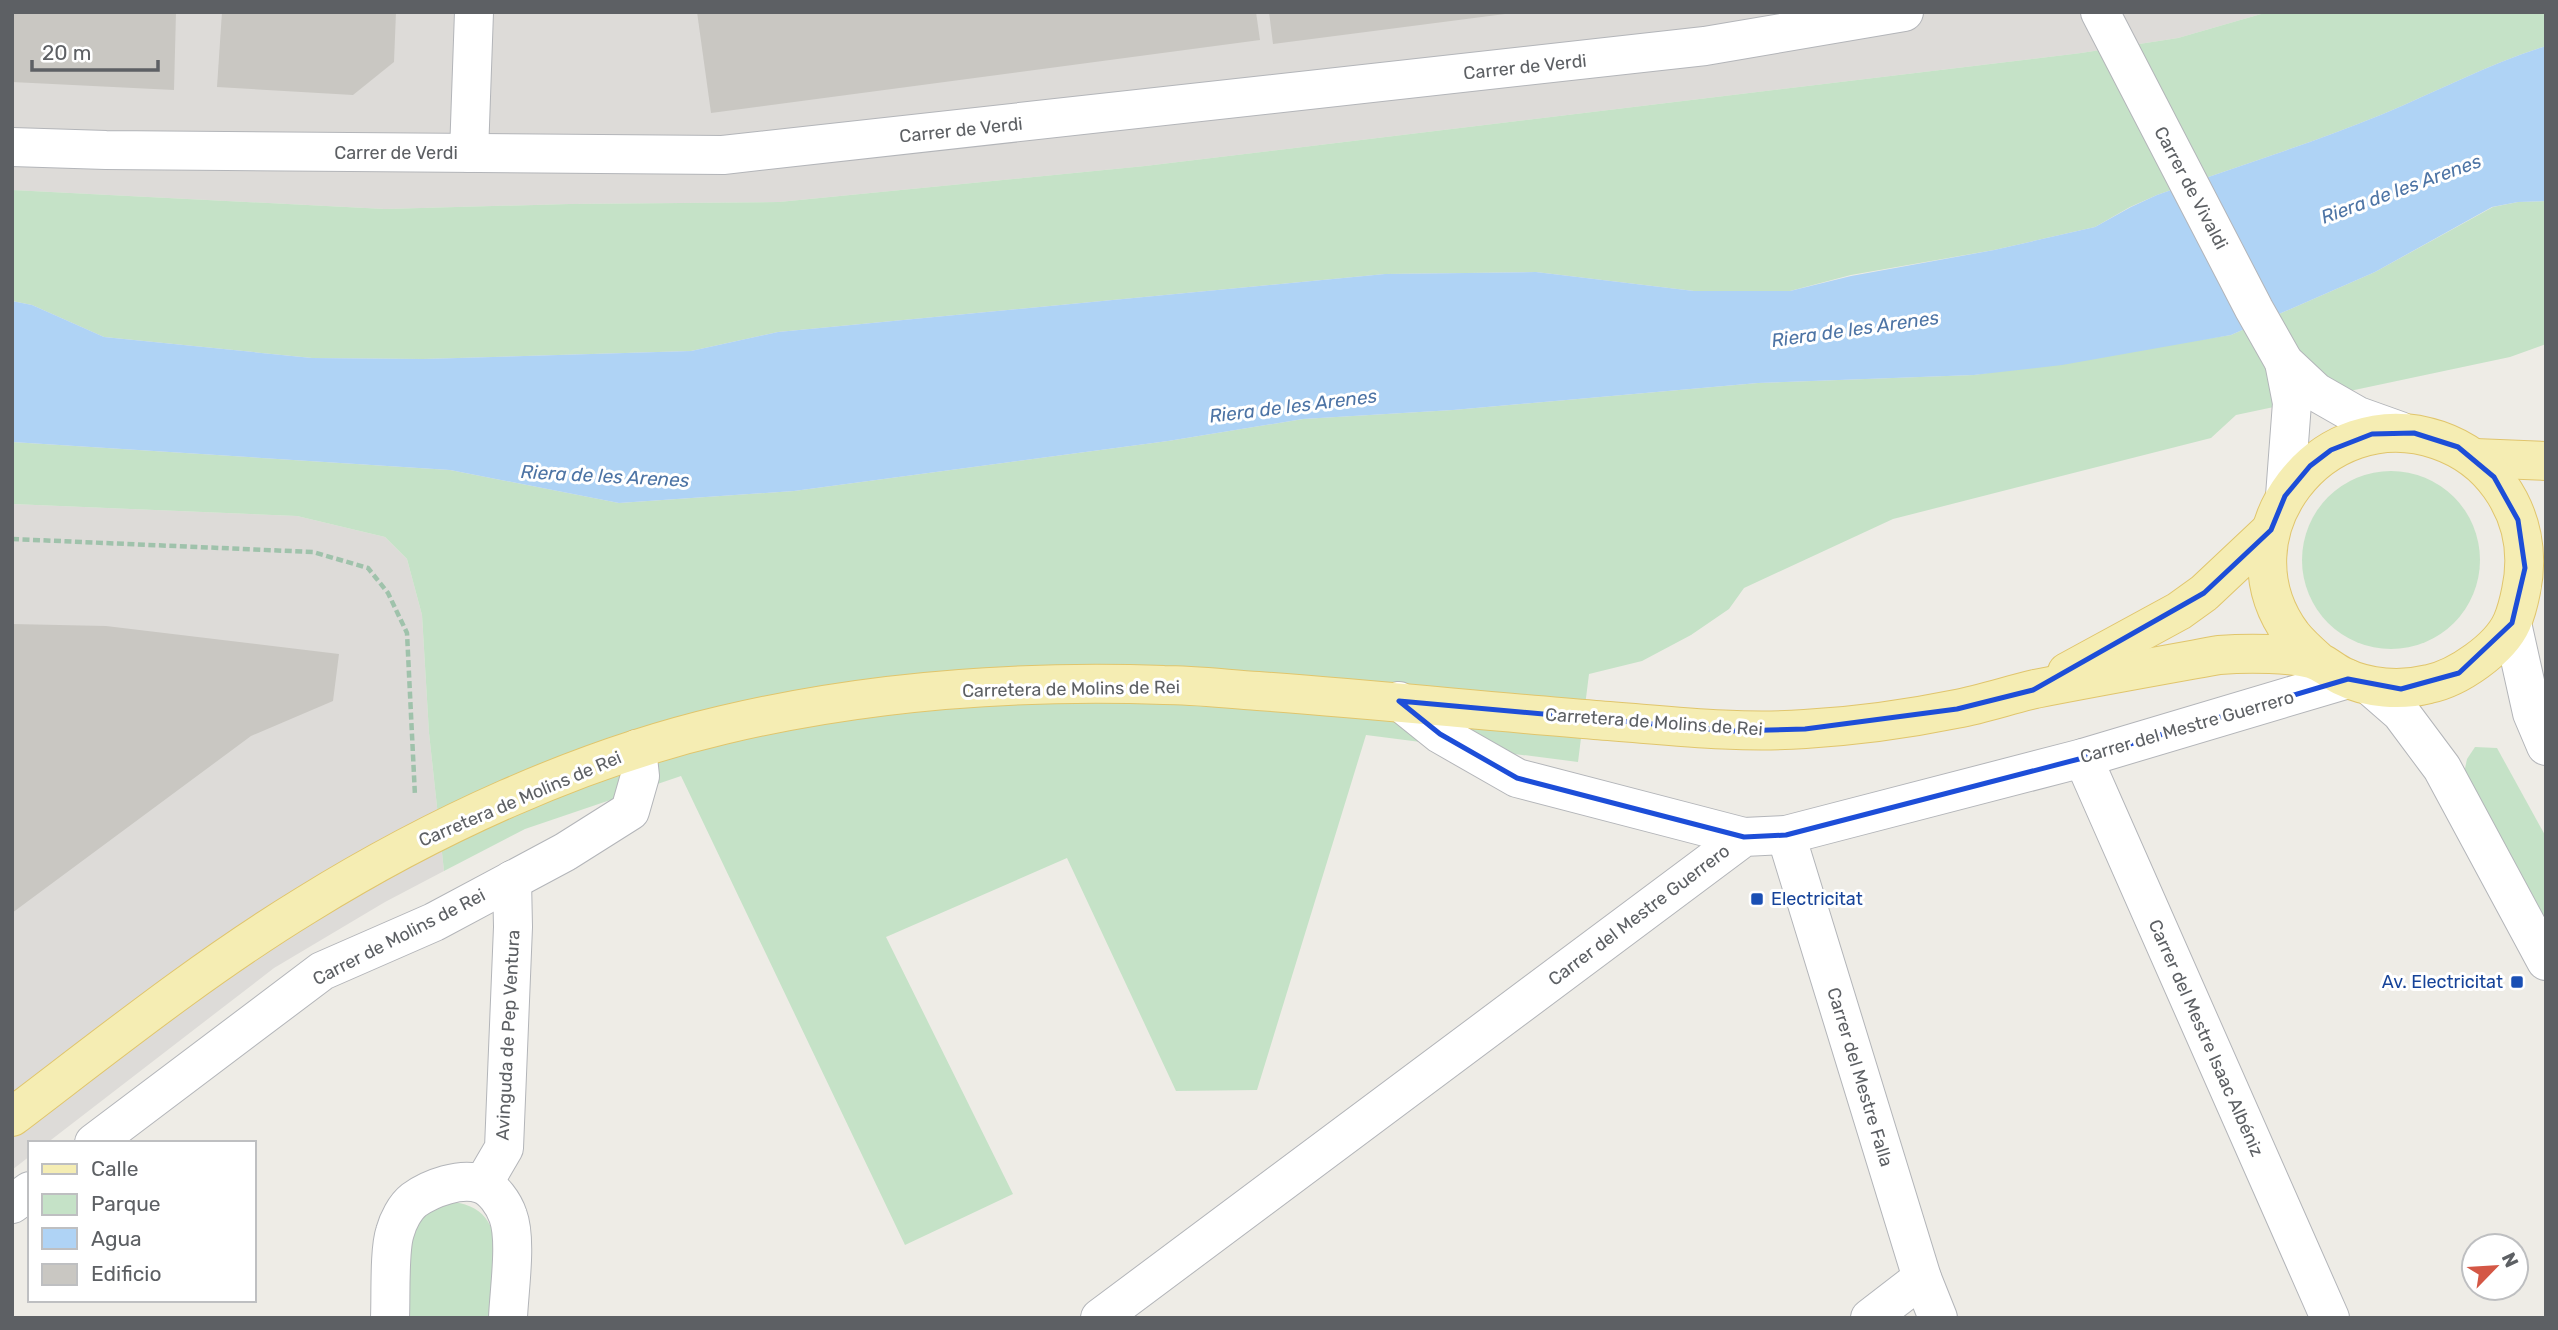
<svg xmlns="http://www.w3.org/2000/svg" width="2558" height="1330" viewBox="0 0 2558 1330" font-family="Rubik,sans-serif">
<rect width="100%" height="100%" fill="#eeece6"/>
<g fill="#dddbd8">
<path d="M12,12H2268L2178,38L2081,53L1145,166L779,202L569,204L385,209L12,190Z"/>
<path d="M12,504L297,516L385,537L407,559L422,615L429,733L444,871L385,902L274,968L47,1143H30V1156L12,1170Z"/>
</g>
<g fill="#c5e2c7">
<path d="M2268,12H2546V46C2489,64 2438,91 2383,114C2310,144 2232,168 2157,195L2130,207L2095,227L1994,250L1851,275L1790,291H1694L1536,272L1385,274L778,332L691,351L423,359L312,358L104,337L32,305L12,301V190L385,209L569,204L779,202L1145,166L2081,53L2178,38Z"/>
<path d="M2546,201V344L2510,357L2236,415L2211,438L1893,519L1744,588L1729,609L1691,635L1642,661L1589,674L1578,762L1366,735L1257,1090L1176,1091L1067,858L886,937L1013,1194L905,1245L681,776L525,829L444,871L429,733L422,615L407,559L385,537L297,516L12,504V442L450,470L619,503L794,491L1168,441L1303,419L1453,410L1758,383L1974,375L2231,335L2375,272L2493,207L2518,202Z"/>
<circle cx="2391" cy="560" r="89"/>
<path d="M2475,747L2497,748L2546,837V936L2463,778L2467,759Z"/>
<path d="M453,1202C513,1209 494,1275 492,1318H405L409,1231C419,1215 435,1208 453,1202Z"/>
</g>
<path fill="#afd3f5" d="M2546,46V201L2518,202L2492,207L2375,272L2231,335L2062,365L1974,375L1758,383L1453,410L1303,419L1168,441L794,491L619,503L450,470L12,442V301L32,305L104,337L312,358L423,359L691,351L778,332L1385,274L1536,272L1694,291H1790L1851,276L1994,250L2095,227L2131,207L2157,195C2232,168 2310,144 2383,114C2438,91 2489,64 2546,46Z"/>
<g fill="#c9c7c2">
<path d="M12,12H176L174,90L12,82Z"/>
<path d="M222,12H396L394,62L353,95L217,87Z"/>
<path d="M697,12H1256L1260,40L711,113Z"/>
<path d="M1269,12H1505V14L1273,44Z"/>
<path d="M12,624L106,626L339,654L333,701L251,736L12,913Z"/>
</g>
<g fill="none" stroke-linecap="round" stroke-linejoin="round">
<g stroke="#b3b5b9" stroke-width="40">
<g id="minor">
<path d="M2100,12L2254,309L2284,362L2316,392L2358,416L2400,431"/>
<path d="M12,147L106,150L723,155L1705,46L1904,12"/>
<path d="M469,153L474,12"/>
<path d="M2284,362L2292,403L2285,496"/>
<path d="M2512,623L2532,713L2546,746"/>
<path d="M2370,686L2401,713L2442,768L2546,961"/>
<path d="M1399,701L1440,734L1517,778L1744,837"/>
<path d="M2083,758L2330,1318"/>
<path d="M1786,835L1922,1278L1938,1318"/>
<path d="M94,1143L322,971L434,922L565,852L630,811L640,776L637,749"/>
<path d="M483,1184L504,1148L513,927L512,880"/>
<path d="M12,1204L30,1191"/>
<path d="M390,1318C391,1296 389,1250 395,1232C398,1221 405,1207 414,1200C431,1188 461,1177 481,1184C493,1188 504,1204 508,1216C517,1240 509,1291 508,1318"/>
<path d="M1100,1318L1744,837L1786,835L2083,758L2348,679"/>
<path d="M1870,1318L1922,1278"/>
</g>
</g>
<g stroke="#e0c56c" stroke-width="40">
<g id="major">
<path d="M2475,458L2546,461"/>
<path d="M2067,672L2179,611L2204,593L2271,530"/>
<path d="M12,1117C108,1044 203,968 306,905C432,827 578,759 723,725C866,691 1017,680 1164,685C1195,685 1227,689 1258,691C1370,699 1483,711 1595,720C1665,725 1735,734 1805,729C1856,726 1907,719 1956,709C1983,704 2009,695 2035,689C2096,677 2158,666 2219,655C2244,653 2296,652 2319,662C2327,666 2334,672 2342,676C2368,689 2401,691 2429,684C2458,678 2500,649 2512,622C2516,613 2519,601 2521,591C2529,554 2522,517 2500,486C2484,463 2464,449 2438,440C2322,400 2218,535 2292,635C2299,644 2309,653 2318,661"/>
</g>
</g>
<path stroke="#9fc2ab" stroke-width="4.5" stroke-dasharray="7 3.5" stroke-linecap="butt" d="M12,539L313,552L368,568L388,593L407,633L415,796"/>
<use href="#minor" stroke="#fff" stroke-width="38"/>
<use href="#major" stroke="#f5edb3" stroke-width="38"/>
</g>
<path fill="none" stroke="#1d4ed8" stroke-width="5" stroke-linejoin="round" d="M2414,433L2458,447L2494,477L2518,520L2525,568L2512,623L2459,673L2401,689L2348,679L2083,758L1786,835L1744,837L1517,778L1440,734L1399,701L1730,731L1805,729L1957,709L2033,690L2204,593L2271,530L2285,496L2310,466L2331,450L2372,434Z"/>
<g fill="#1a4fb4" stroke="#fff" stroke-width="2.5">
<rect x="1750" y="892" width="14" height="14" rx="3.5"/>
<rect x="2510" y="975" width="14" height="14" rx="3.5"/>
</g>
<g text-anchor="middle" dominant-baseline="central" stroke-width="6" stroke-linejoin="round" paint-order="stroke">
<g font-size="18" fill="#5d6064" stroke="#fff">
<text transform="translate(1525 67) rotate(-6)">Carrer de Verdi</text>
<text transform="translate(961 130) rotate(-6)">Carrer de Verdi</text>
<text x="396" y="153">Carrer de Verdi</text>
<text transform="translate(2191 188) rotate(62)">Carrer de Vivaldi</text>
<text transform="translate(1071 689) rotate(-1)">Carretera de Molins de Rei</text>
<text transform="translate(1654 722) rotate(4)">Carretera de Molins de Rei</text>
<text transform="translate(2187 727) rotate(-16)">Carrer del Mestre Guerrero</text>
<text transform="translate(520 799) rotate(-23)">Carretera de Molins de Rei</text>
<text transform="translate(1639 915) rotate(-37)">Carrer del Mestre Guerrero</text>
<text transform="translate(399 937) rotate(-27)">Carrer de Molins de Rei</text>
<text transform="translate(508 1035) rotate(-87)">Avinguda de Pep Ventura</text>
<text transform="translate(2206 1038) rotate(66)">Carrer del Mestre Isaac Albéniz</text>
<text transform="translate(1860 1077) rotate(73)">Carrer del Mestre Falla</text>
</g>
<g font-size="18" fill="#164399" stroke="#fff" text-anchor="start">
<text x="1771" y="899">Electricitat</text>
<text x="2503" y="982" text-anchor="end">Av. Electricitat</text>
</g>
<g font-size="19" font-style="italic" fill="#4d74a5" stroke="#fff">
<text transform="translate(2401 189) rotate(-20)">Riera de les Arenes</text>
<text transform="translate(1855 329) rotate(-8)">Riera de les Arenes</text>
<text transform="translate(1293 406) rotate(-7)">Riera de les Arenes</text>
<text transform="translate(605 476) rotate(3)">Riera de les Arenes</text>
</g>
</g>
<rect width="2558" height="1330" fill="none" stroke="#5d6064" stroke-width="28"/>
<rect x="28" y="1141" width="228" height="161" fill="#ffffff" stroke="#bebfc1" stroke-width="2"/>
<rect x="42" y="1164" width="35" height="10" fill="#f5edb3" stroke="#bebfc1" stroke-width="2"/>
<text x="91" y="1176" font-size="21" fill="#5d6064">Calle</text>
<rect x="42" y="1194" width="35" height="21" fill="#c5e2c7" stroke="#bebfc1" stroke-width="2"/>
<text x="91" y="1211" font-size="21" fill="#5d6064">Parque</text>
<rect x="42" y="1228" width="35" height="21" fill="#afd3f5" stroke="#bebfc1" stroke-width="2"/>
<text x="91" y="1246" font-size="21" fill="#5d6064">Agua</text>
<rect x="42" y="1264" width="35" height="21" fill="#c9c7c2" stroke="#bebfc1" stroke-width="2"/>
<text x="91" y="1281" font-size="21" fill="#5d6064">Edificio</text>
<g transform="translate(2495 1267) rotate(65)"><circle r="33" fill="#ffffff" stroke="#bebfc1" stroke-width="2"/>
<path d="M0-5L12 26L0 18L-12 26Z" fill="#d45745"/>
<text y="-10" font-size="19" font-weight="bold" text-anchor="middle" fill="#5d6064">N</text>
</g>
<path d="M32 60v10h126v-10" fill="none" stroke="#5d6064" stroke-width="3.5"/>
<text x="42" y="60" font-size="21" fill="#5d6064" stroke="#ffffff" stroke-width="5" paint-order="stroke">20 m</text>
</svg>
